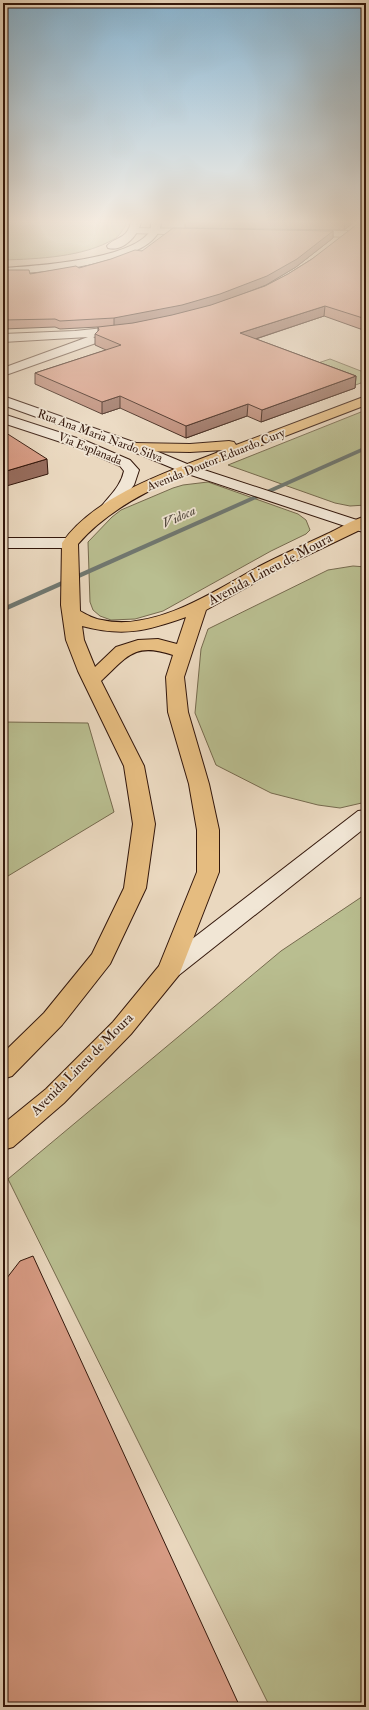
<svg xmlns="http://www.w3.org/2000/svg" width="369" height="1710" viewBox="0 0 369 1710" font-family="'IM FELL Double Pica',serif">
<rect width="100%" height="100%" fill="#ead8bf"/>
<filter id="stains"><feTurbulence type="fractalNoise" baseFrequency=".005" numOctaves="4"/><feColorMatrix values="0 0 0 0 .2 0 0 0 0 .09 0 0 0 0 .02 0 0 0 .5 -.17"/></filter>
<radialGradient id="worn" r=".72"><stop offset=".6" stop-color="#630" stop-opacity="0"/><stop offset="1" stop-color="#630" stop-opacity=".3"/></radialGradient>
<g fill="#b9be90" stroke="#766a4e">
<path d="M3,222H126V225C123,229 119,237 114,239C84,257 38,259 3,260Z"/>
<path d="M330,359L366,373V381L353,386L306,367Z"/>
<path d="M366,410V505L350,506L335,503L228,465Z"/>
<path d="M208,482L298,514L306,520L310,530L306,534L271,551L163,611L135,619L111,620L100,616L93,610L90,602L88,542L112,517L121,510L173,488L183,485Z"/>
<path d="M353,566L366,567V802L340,808L318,805L271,793L216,765L195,713L201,649L208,629L328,570Z"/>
<path d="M3,722L88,723L114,812L3,879Z"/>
<path d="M366,894V1707H270L8,1179L281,951Z"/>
</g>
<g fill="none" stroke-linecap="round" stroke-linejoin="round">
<path fill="#707871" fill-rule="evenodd" d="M366,446V450L3,612V607Z"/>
<g stroke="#614738" stroke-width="2">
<g id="street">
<path d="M134,228L199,229L204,232L199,235L130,233L129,231Z"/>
<path d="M303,230L348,231L353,234L348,237L299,235L298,233L299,231Z"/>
<path d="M123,326L127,327L129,330L127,333L93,337L98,340L96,343L3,376V368L88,337L3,342V334L75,331Z"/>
</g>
</g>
<g stroke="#33170b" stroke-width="2">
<g id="secondary">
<path d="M131,222H141C138,236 123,252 108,248L107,246C116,236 127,240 131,222Z"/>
<path d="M151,222H161C161,265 35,273 3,274V268C34,266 132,260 150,231C151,229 151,225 151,222Z"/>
<path d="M3,396L139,444L192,466L366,523V533L182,472L129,450L3,405Z"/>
<path d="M3,414L86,441L130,460L139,470L134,485L114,510L109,512L104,510L101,507C110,495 121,486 124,471L120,466L76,447L3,423Z"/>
<path d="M3,538H70L76,540L78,543L76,546L70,548H3Z"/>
<path d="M366,810V827L179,975L170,977L161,975L158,969L161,963L358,811Z"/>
</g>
</g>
<g stroke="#33170b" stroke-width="2">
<path id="primary" d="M366,396V405C324,421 283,437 241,453C184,475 120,496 78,544L80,611C87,615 94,619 102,620C154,632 215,591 258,567C281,555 304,545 327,534C340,528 352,520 366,516V527L283,567L206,610L184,677L188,712L209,784L219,830V872L179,975L131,1034L64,1103L13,1147L3,1150V1124L46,1089L113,1022L159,966L197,872V830L189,784L168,712L166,677L173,655C134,642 128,656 101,681L144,766L155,824L146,888L110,964L62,1025L12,1076L3,1079V1053L44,1013L92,954L124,888L133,824L124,766L78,671L66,640L61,605L62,543C95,495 172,470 224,450L190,452L134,451L129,450L127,447L129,444L134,443L190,444L229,441L234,442L236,445ZM186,617L177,644L158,639L138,640L116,647L95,667L84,640L82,626C123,637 147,631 186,617Z"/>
</g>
<use href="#street" fill="#f1e6d5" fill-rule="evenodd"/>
<use href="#secondary" fill="#f1e6d5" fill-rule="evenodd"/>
<use href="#primary" fill="#e5bc80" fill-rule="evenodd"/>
</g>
<g fill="#ba8672" stroke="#33170b">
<path d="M185,222H354L344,230L185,228Z"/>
<path d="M366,222V331L324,316L256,339L356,376L355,388L261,422L247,416L186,438L120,408L102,414L35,384V373L106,350L95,345V334L98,331V327L60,329L55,327L3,329V270L30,274L79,268L142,251L333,231V238L296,267L266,285L247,292L265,286L288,274L312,259Z"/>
</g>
<g fill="#976d5d" stroke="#33170b">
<path d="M345,222H354L344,230Z"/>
<path d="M333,231V238L296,267L266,285L220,303L182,314L114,327V318Z"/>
<path d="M325,306L324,316L240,344V333Z"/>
<path d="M356,376L355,388L261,422L262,410Z"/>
<path d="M120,396V408L102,414V402Z"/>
<path d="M248,404L247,416L186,438V426Z"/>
<path d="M47,459L48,474L3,487V472Z"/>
</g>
<g fill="#d89c85" stroke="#33170b">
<path d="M360,222H366V319L325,306L240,333L356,376L262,410L248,404L186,426L120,396L102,402L35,373L121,345L95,334L99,330L98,327L133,323L172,315L211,305L265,286L288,274L312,259Z"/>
<path d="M173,228L333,231L297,259L267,276L220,294L182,305L114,318L60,321L55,319L3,320V270H29L30,274L76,266L79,268L111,259L135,250L142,251Z"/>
<path d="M3,431L47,459L3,472Z"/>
<path d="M33,1256L240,1707H3V1283L20,1261Z"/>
</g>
<linearGradient id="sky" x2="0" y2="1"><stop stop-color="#88b6d4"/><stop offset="0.48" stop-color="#f6ede2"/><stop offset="1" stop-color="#f6ede2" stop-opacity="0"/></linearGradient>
<rect width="369" height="462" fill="url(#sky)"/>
<g text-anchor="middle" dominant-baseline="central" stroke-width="3.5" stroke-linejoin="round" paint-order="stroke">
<g font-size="12" fill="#33170b" stroke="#f1e6d5">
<text transform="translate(100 436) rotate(20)">Rua Ana Maria Nardo Silva</text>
<text transform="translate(90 449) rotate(22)">Via Esplanada</text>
<text transform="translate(216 460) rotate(-22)">Avenida Doutor Eduardo Cury</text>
</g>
<g font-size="13" font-style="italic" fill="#51483e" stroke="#f1e6d5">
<text transform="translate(179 517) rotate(-24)">Vidoca</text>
</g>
<g font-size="14" fill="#33170b" stroke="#f1e6d5">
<text transform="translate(270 569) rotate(-28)">Avenida Lineu de Moura</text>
<text transform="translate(82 1064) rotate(-45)">Avenida Lineu de Moura</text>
</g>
</g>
<rect width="369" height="1710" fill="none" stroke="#ead8bf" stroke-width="16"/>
<rect x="4" y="4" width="361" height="1702" fill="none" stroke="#33170b" stroke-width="2"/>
<rect x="8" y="8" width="353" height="1694" fill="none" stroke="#33170b"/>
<rect width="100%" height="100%" filter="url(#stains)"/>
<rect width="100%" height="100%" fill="url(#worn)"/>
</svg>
